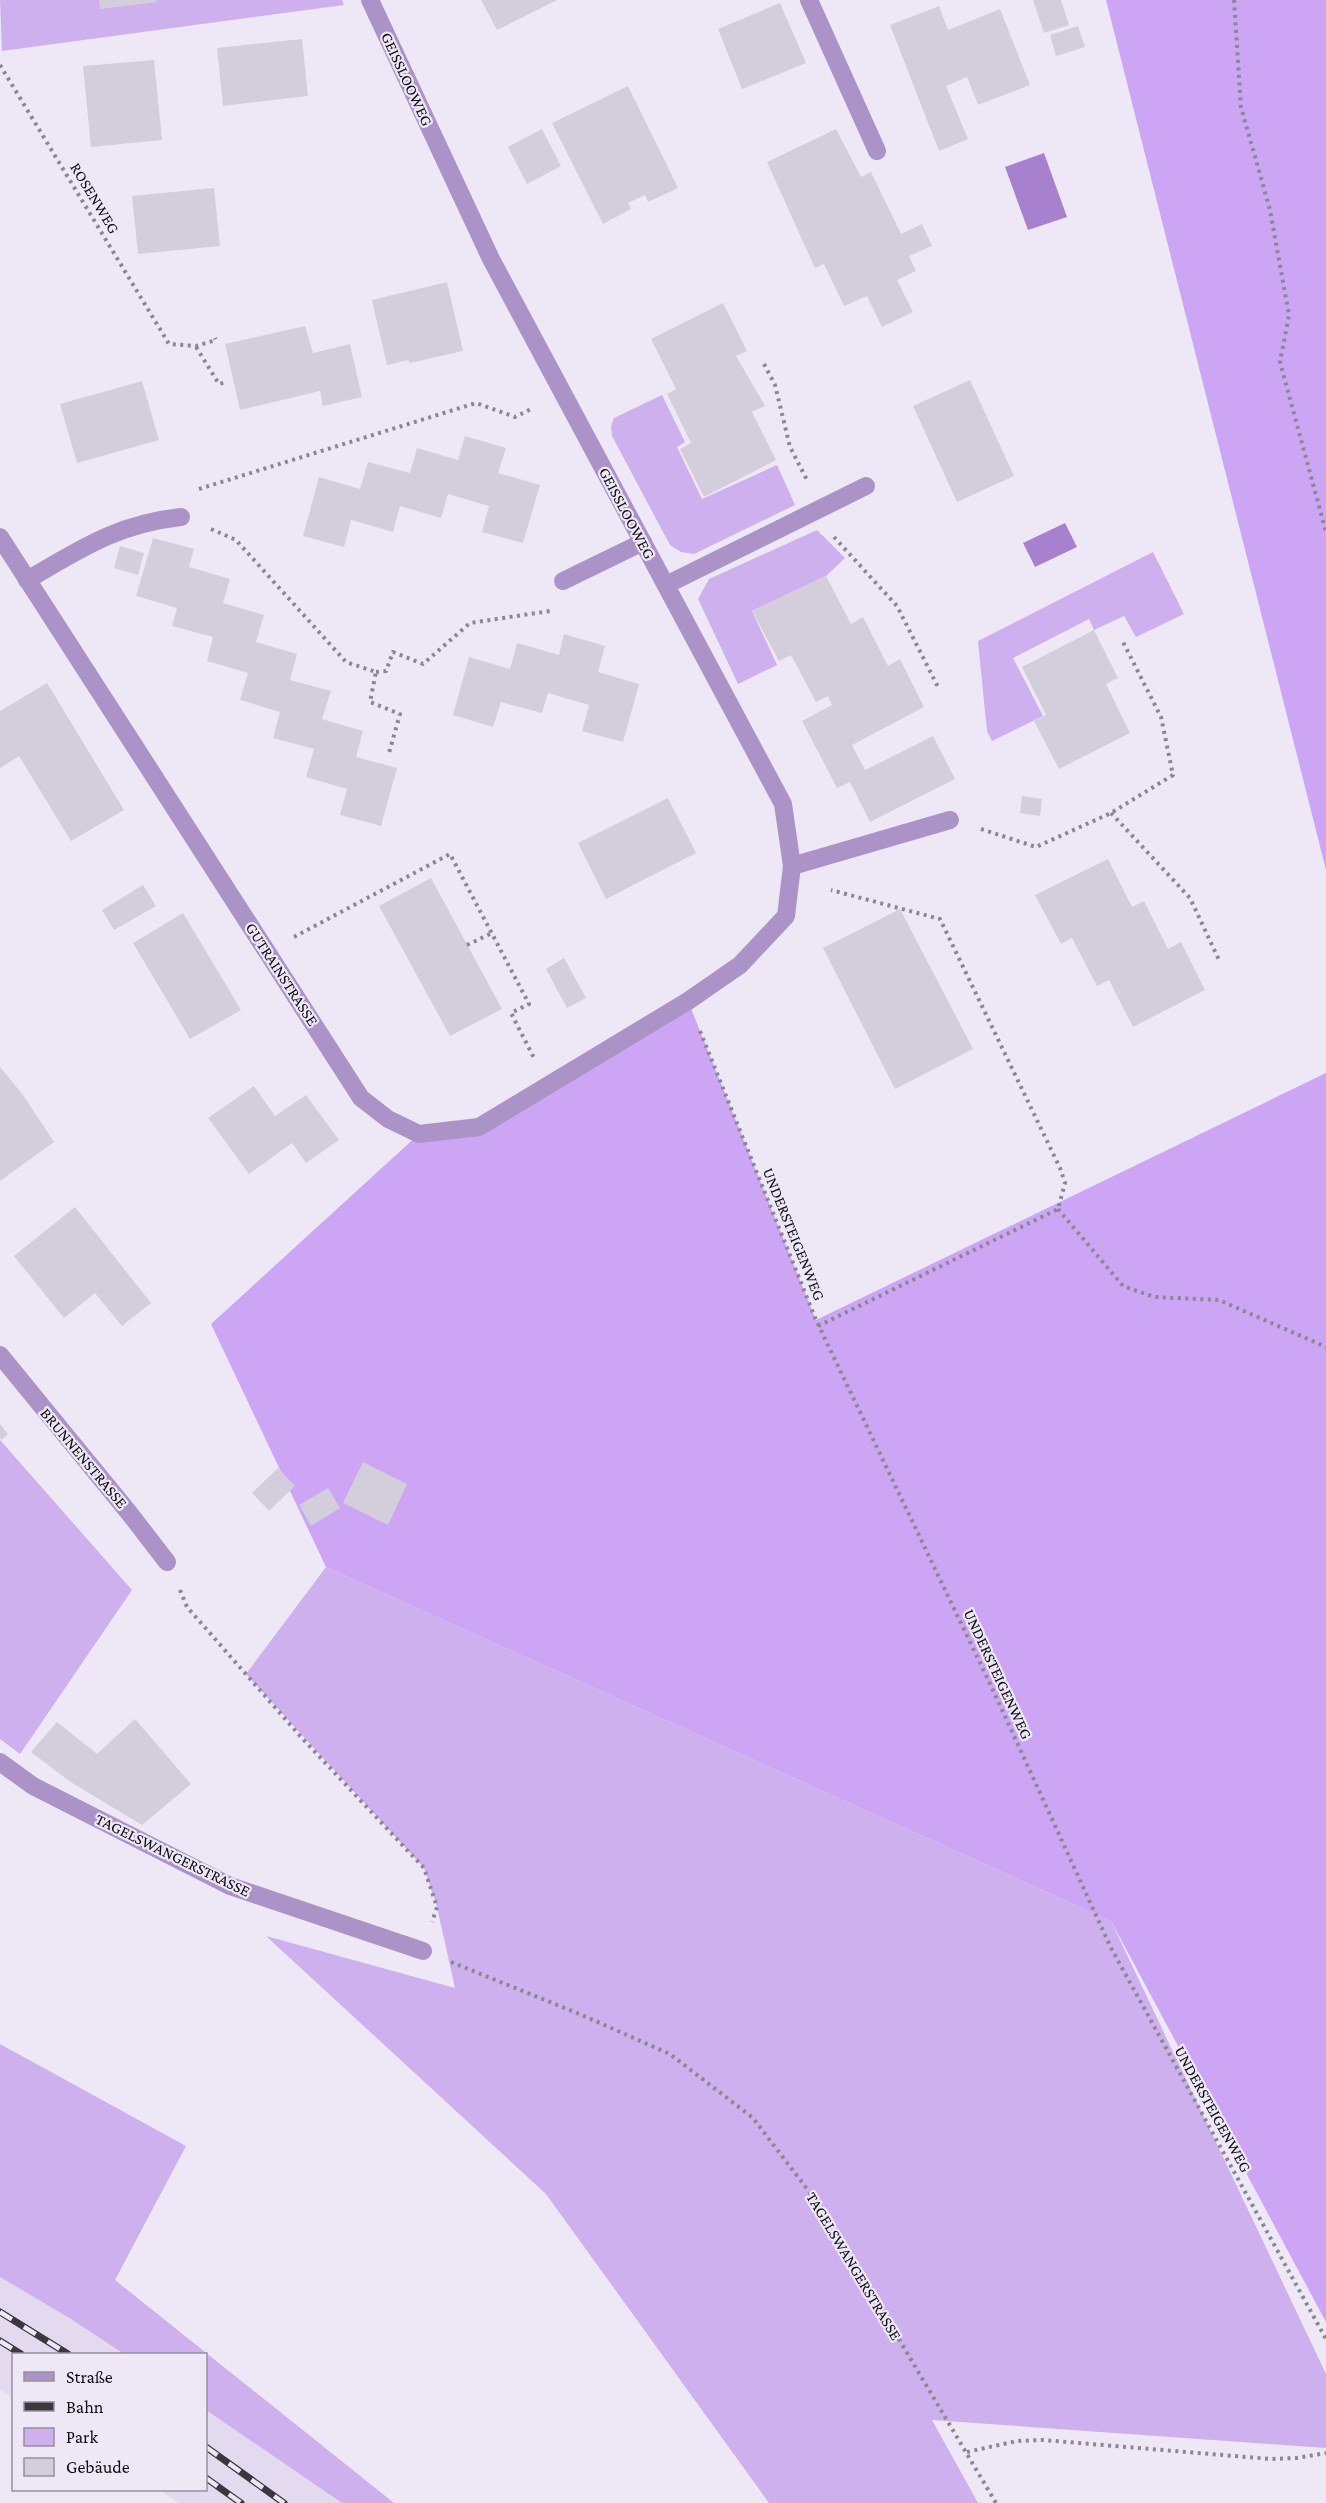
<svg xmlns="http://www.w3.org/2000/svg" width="1326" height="2503" viewBox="0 0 1326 2503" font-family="'Crimson Pro',serif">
<rect width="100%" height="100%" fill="#eee8f6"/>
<g fill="#e4daf0">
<path d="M0,2277L71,2319L124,2354H14L13,2398L0,2390Z"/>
<path d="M206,2410L342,2503H179L159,2490H206Z"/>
</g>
<g fill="#cdb0ed">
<path d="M0,0H342L344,5L2,51Z"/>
<path d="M662,395L685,442L677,447L702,499L777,465L795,505L694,554L681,552L670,545L612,436L611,426L614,418Z"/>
<path d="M817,530L845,558L826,576L752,611L777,665L738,684L698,599L709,579Z"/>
<path d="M1153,552L1184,614L1136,637L1124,616L1094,630L1089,619L1013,658L1043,716L992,741L987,731L978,641Z"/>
<path d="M0,1440L132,1590L20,1754L0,1739Z"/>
<path d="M326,1567L1111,1921L1326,2374V2448L932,2420L978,2503H769L546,2194L266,1936L455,1988L437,1907L424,1868L246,1674Z"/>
<path d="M0,2044L186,2146L115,2280L394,2503H342L206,2410V2354H124L71,2319L0,2277Z"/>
</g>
<g fill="#cca5f5">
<path d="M1106,0H1326V870Z"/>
<path d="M688,1001L816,1320L1326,1073V2322L1111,1921L326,1567L211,1324L419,1134L479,1127Z"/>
</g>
<g fill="#a781ce">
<path d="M1044,153L1067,217L1028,230L1005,167Z"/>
<path d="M1065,523L1077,547L1035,567L1023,543Z"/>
</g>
<g fill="#d4cedc">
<path d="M99,0H156L157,2L100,9Z"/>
<path d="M481,0H557L497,30Z"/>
<path d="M1033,0H1061L1069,25L1044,33Z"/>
<path d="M780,3L806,63L742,89L718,29Z"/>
<path d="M939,6L948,30L1000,9L1030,85L978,105L967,77L946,86L968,139L939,151L890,25Z"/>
<path d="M1078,26L1085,47L1056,56L1050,35Z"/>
<path d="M302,39L308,96L223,106L217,48Z"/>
<path d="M154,60L162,140L91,147L83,66Z"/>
<path d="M628,86L678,188L648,202L645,195L628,203L631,209L603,224L552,123Z"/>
<path d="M542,129L561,166L527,184L508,147Z"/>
<path d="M836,129L861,177L871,172L901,234L922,224L932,246L909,256L916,271L897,280L913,312L882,327L867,296L844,306L824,264L815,268L767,162Z"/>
<path d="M214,188L220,246L138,254L132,196Z"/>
<path d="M447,282L463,351L410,363L408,360L387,365L372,300Z"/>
<path d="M723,303L747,351L736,356L765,406L752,412L776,460L704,497L680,449L691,443L667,394L676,389L651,339Z"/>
<path d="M305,326L313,353L350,344L362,397L323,406L320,391L240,410L225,344Z"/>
<path d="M970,380L1014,476L957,502L913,406Z"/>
<path d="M142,381L159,440L77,463L60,404Z"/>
<path d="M465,436L506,448L498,473L540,485L523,543L482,532L489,506L448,494L441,518L400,506L393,532L351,520L344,547L303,536L319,477L360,489L368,462L410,473L417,448L458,460Z"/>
<path d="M153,538L194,549L189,567L230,579L223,603L264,615L256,642L297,654L290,680L331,691L322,719L363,731L356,757L397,768L381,826L340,815L347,789L306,777L314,749L273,738L280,712L240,700L248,673L207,661L213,637L172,626L177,608L136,596Z"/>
<path d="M120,546L144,553L138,575L114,568Z"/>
<path d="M826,576L851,624L863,617L888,666L900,659L924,707L852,745L865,770L933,736L955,779L870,822L850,782L837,788L802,721L832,705L828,696L816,702L791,655L779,661L752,611Z"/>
<path d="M1094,630L1118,678L1106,684L1130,733L1059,769L1034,721L1046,715L1022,667Z"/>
<path d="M564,634L605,646L598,672L639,684L623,742L582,731L589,705L548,693L542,713L501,702L493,727L453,715L469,657L510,669L517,643L559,655Z"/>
<path d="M47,683L124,810L71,841L19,756L0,768V711Z"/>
<path d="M1022,796L1042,799L1040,816L1020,813Z"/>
<path d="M668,798L696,853L606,899L578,843Z"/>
<path d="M1108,859L1132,907L1144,901L1168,949L1181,942L1205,990L1133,1027L1109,980L1097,986L1072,938L1061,944L1035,895Z"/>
<path d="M431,878L502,1009L450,1036L379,906Z"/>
<path d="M143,885L156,906L114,930L102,910Z"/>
<path d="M900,909L973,1049L895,1089L823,948Z"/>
<path d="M183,913L241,1010L190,1039L133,943Z"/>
<path d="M564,958L586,998L567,1008L546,969Z"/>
<path d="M0,1067L23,1095L54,1142L0,1181Z"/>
<path d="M254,1086L275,1116L306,1095L339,1140L306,1163L292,1143L249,1174L208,1118Z"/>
<path d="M75,1207L151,1303L122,1326L95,1293L64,1318L14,1256Z"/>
<path d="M0,1424L8,1434L2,1440L0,1438Z"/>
<path d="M363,1462L407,1484L388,1525L343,1503Z"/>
<path d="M278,1468L295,1486L269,1511L252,1493Z"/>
<path d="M328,1488L340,1508L311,1526L299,1505Z"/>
<path d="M135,1719L191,1784L142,1825L69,1781L31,1752L57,1722L97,1754Z"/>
</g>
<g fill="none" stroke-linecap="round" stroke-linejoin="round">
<g stroke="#8b8791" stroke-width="4" stroke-dasharray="3 4.5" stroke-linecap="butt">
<path d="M1234,0L1241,107L1270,210L1289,315L1280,362L1326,532"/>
<path d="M0,65L169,344L196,346L216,340L215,338"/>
<path d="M196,347L219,384L227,382"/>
<path d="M764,364L775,385L790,447L807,480"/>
<path d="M199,489L476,403L515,417L533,408"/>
<path d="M211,529L236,540L346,662L376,672L370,702L400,714L389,753"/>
<path d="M834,537L897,606L938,687"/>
<path d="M376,672L386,671L393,652L423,664L470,623L550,611"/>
<path d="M1111,813L1190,898L1219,960"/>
<path d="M981,829L1036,847L1111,813L1173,775L1161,717L1122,640"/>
<path d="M294,937L450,854L529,1004L511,1013L534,1058"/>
<path d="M467,945L492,933"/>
<path d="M700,1031L816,1320L992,1688L1111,1948L1326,2339"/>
<path d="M1058,1209L1123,1286L1154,1297L1219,1300L1326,1347"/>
<path d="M818,1326L1058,1209L1065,1183L1060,1168L940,919L831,890"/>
<path d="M180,1590L187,1607L301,1737L424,1868L437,1907L432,1922"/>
<path d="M451,1962L577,2013L670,2054L753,2118L820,2206L996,2503"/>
<path d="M967,2452L1017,2441L1043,2440L1271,2459L1297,2458L1326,2453"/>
</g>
<g stroke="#ac93c7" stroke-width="18">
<path d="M809,0L877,151"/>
<path d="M27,580C81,549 117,524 181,517"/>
<path d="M563,581L643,542"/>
<path d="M666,585L866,486"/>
<path d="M792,866L950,820"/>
</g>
<g stroke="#ac93c7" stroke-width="18">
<path d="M0,537L361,1098L388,1119L419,1134L479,1127L688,1001L740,965L786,916L792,866L783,804L491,259L370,0"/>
<path d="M0,1355L130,1514L167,1562"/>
<path d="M0,1762L33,1786L230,1886L423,1951"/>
</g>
<g stroke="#3a373e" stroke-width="7">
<g id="rail">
<path d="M0,2312L68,2354"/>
<path d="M0,2341L21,2354"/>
<path d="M206,2447L284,2503"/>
<path d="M206,2478L241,2503"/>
</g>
</g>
<use href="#rail" stroke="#eee8f6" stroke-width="4.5" stroke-dasharray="14" stroke-linecap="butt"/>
</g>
<g text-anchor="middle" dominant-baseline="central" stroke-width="4.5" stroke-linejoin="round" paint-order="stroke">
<g font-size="16" fill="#0f0d12" stroke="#eee8f6">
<text transform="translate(407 79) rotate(65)">GEISSLOOWEG</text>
<text transform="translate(95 198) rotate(59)">ROSENWEG</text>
<text transform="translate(627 513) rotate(62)">GEISSLOOWEG</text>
<text transform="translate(282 974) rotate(57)">GUTRAINSTRASSE</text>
<text transform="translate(794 1234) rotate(68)">UNDERSTEIGENWEG</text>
<text transform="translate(84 1458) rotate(50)">BRUNNENSTRASSE</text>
<text transform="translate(998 1674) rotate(65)">UNDERSTEIGENWEG</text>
<text transform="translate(173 1855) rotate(26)">TAGELSWANGERSTRASSE</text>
<text transform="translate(1213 2109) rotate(61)">UNDERSTEIGENWEG</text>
<text transform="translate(854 2266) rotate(59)">TAGELSWANGERSTRASSE</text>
</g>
</g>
<rect x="12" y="2353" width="195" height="138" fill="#eee8f6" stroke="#95909b" stroke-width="1.5"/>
<rect x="24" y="2372" width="30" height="9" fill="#ac93c7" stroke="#95909b" stroke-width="1.5"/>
<text x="66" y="2383" font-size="18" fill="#0f0d12">Straße</text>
<rect x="24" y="2402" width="30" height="9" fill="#3a373e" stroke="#95909b" stroke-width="1.5"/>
<text x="66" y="2413" font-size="18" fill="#0f0d12">Bahn</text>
<rect x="24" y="2428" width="30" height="18" fill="#cdb0ed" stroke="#95909b" stroke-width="1.5"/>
<text x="66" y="2443" font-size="18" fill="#0f0d12">Park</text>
<rect x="24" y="2458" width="30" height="18" fill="#d4cedc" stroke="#95909b" stroke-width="1.5"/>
<text x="66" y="2473" font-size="18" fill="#0f0d12">Gebäude</text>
</svg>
